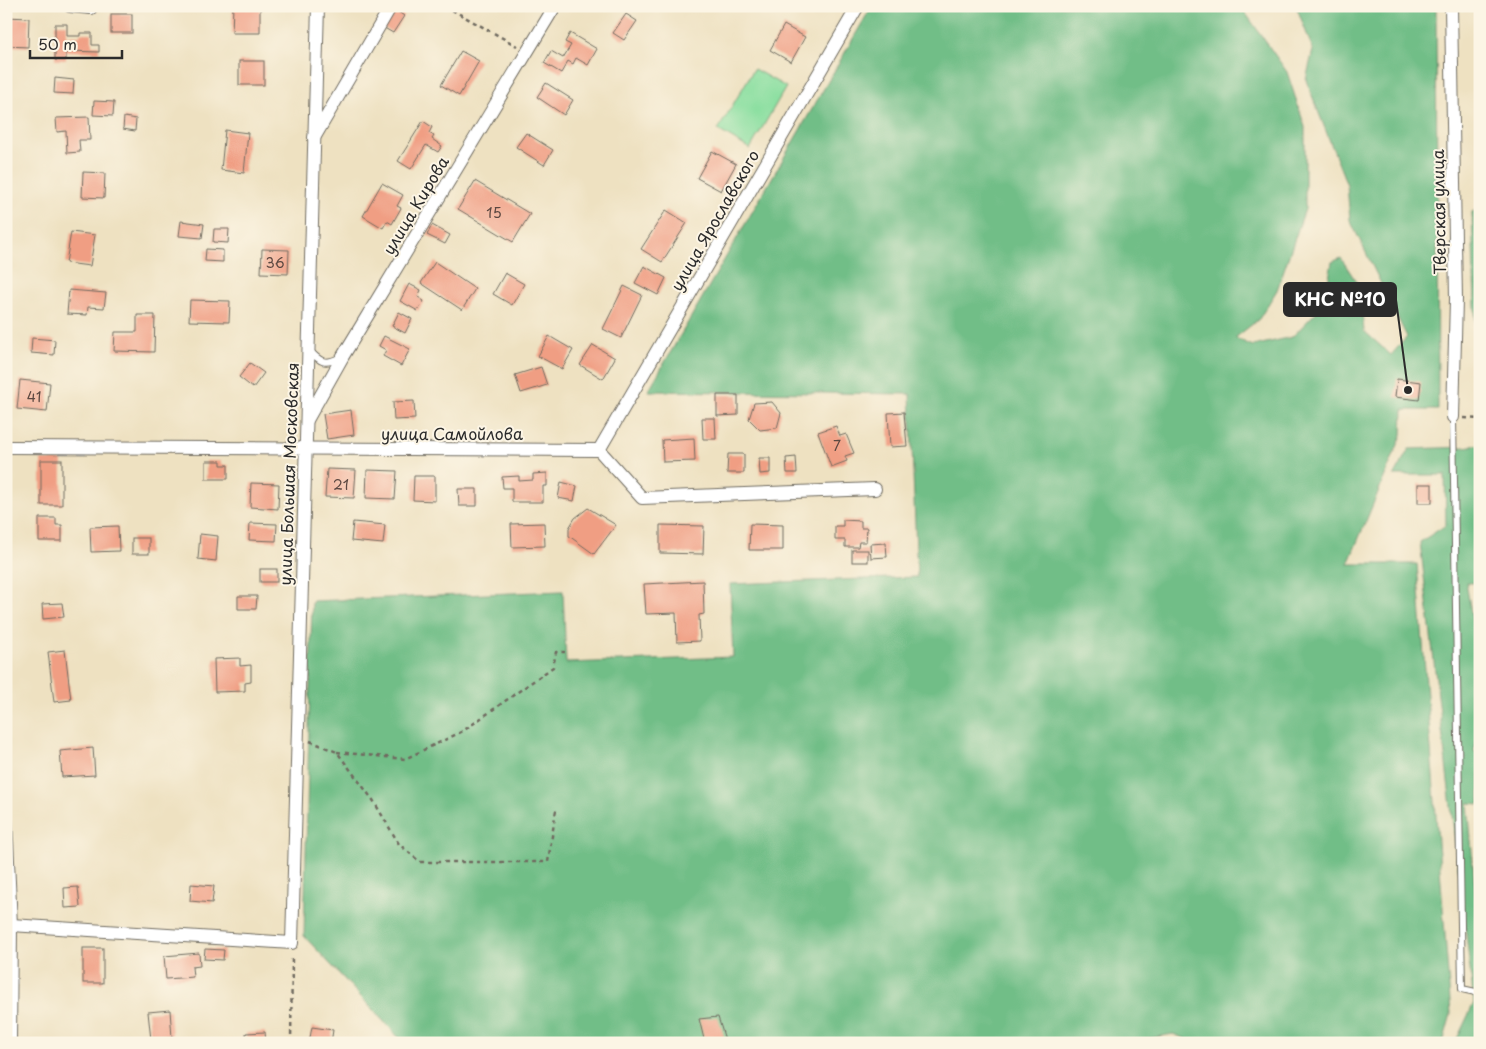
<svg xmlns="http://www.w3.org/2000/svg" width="1486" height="1049" viewBox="0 0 1486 1049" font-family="'Playpen Sans',sans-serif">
<rect width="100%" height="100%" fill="#fcf5e5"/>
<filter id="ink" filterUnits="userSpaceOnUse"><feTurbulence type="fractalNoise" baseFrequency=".02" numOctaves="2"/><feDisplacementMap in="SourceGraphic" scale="10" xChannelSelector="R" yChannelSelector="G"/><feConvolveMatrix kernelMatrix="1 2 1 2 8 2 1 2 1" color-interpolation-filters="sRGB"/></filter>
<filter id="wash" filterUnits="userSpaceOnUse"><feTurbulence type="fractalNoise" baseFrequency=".0096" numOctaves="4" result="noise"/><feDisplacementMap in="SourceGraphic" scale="20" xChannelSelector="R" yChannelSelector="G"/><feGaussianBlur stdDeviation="1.12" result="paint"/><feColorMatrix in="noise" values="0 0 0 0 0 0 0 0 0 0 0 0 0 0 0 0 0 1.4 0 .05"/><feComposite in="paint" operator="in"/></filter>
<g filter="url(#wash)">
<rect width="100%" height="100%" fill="#eee1c1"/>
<path fill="#8cdfa1" stroke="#5c8566" d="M754,69L786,87L750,149L718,130Z"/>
<g fill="#71be87" stroke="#4e7459">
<path d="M872,6H1223L1242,8L1287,72L1305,127V209L1277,290L1259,319L1235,338L1253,346L1292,337L1324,304L1332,262L1341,258L1359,286L1364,331L1391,355L1407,337L1350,220L1347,185L1306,80L1313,50L1297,8L1298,6H1436L1438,410H1403L1402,435L1348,564H1417L1451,1014L1443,1043H1197L1173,1034L1125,1043H404L304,936L312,601L563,591L566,663L733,657L730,584L917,577L910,394L648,391Z"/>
<path d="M1480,209V399L1478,398L1472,212Z"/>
<path d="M1480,444V584L1466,582L1480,668V727L1474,751L1480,754V804L1468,803L1477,915L1480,920V1043H1455L1474,1003L1420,542L1446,525L1445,475H1394L1409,449L1465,447Z"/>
</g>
<g id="blocks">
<g fill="#f09e83">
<path d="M233,6H260V33H232Z"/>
<path d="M393,8L404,16L393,33L381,26Z"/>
<rect x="111" y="14" width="21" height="19"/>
<path d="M626,14L637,21L624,40L613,33Z"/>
<path d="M6,17L29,18L28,47L6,46Z"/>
<path d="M55,24H67V36H80V33H92V45H99V52L66,51V60H55Z"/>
<path d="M784,25L805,37L791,62L770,50Z"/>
<path d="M570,33L597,49L588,65L576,58L573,64L568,61L561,73L544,63L551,51L563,58L571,45L565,42Z"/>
<path d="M461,51L479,61L459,96L441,85Z"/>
<rect x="239" y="61" width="25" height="24"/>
<path d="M55,78L74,80L73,94L54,93Z"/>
<path d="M546,83L573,100L564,115L537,97Z"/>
<path d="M94,101L114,102L113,116L93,115Z"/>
<path d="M89,117L90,140H79L80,152L67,153L66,131L57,132L56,118Z"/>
<path d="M124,117L136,119L135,131L123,129Z"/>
<path d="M423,121L432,127L429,133L434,136L432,139L442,146L438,152L426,145L411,169L398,161Z"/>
<path d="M225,130L248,133L244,173L221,170Z"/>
<path d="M526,133L553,150L544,165L516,147Z"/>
<path d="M712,151L736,164L721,191L697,178Z"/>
<path d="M83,172L105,173L104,198L82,197Z"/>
<path d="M475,181L530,214L513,242L458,209Z"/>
<path d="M382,183L403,195L397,206L401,208L392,224L387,221L383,228L363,216Z"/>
<path d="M666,210L687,223L662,262L641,249Z"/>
<path d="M181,221L204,224L202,238L179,236Z"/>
<path d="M432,225L450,235L445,244L427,235Z"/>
<path d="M214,229H229L228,243L213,242Z"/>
<path d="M71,232L95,235L90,266L66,263Z"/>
<path d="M206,249L223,250V262L205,261Z"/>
<path d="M262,249L289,250L288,274L261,273Z"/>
<path d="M435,262L475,289L462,310L421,283Z"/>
<path d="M644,266L666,278L658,295L635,283Z"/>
<path d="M505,273L524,284L512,305L493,294Z"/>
<path d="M409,284L421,290L418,297L424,301L418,311L400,301Z"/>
<path d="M624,286L642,295L621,338L603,329Z"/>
<path d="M69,290L106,293L104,308L88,307L87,315L67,314Z"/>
<path d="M190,300L230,301L229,322L189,321Z"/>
<path d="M399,312L412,319L405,333L392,326Z"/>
<path d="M137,315H155L154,352L114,351L115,332H137Z"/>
<path d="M384,336L410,349L401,366L383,356L386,350L379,346Z"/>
<path d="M549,336L573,350L562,369L538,356Z"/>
<path d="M32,338L55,340L54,355L31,353Z"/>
<path d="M593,345L615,358L603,379L580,365Z"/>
<path d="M250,363L264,373L253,388L239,377Z"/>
<path d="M541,367L547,385L521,393L515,375Z"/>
<path d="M1397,379L1421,382L1419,400L1395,397Z"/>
<path d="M20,380L50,383L47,412L17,409Z"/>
<path d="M717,395H738V415L717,416Z"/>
<path d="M414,401L415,419L394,420L393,402Z"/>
<path d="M772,402L781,413L777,428L760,430L749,419L754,403Z"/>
<path d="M351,410L354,435L327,439L323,414Z"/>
<path d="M904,412L907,446L890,447L888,413Z"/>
<path d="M702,418H715L716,439H703Z"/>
<path d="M836,426L840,436L846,434L854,453L845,456L847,461L831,467L818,432Z"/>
<path d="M694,438L695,461L663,462L662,440Z"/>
<path d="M728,454H744V473H727Z"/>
<path d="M796,457L797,473H787L786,458Z"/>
<path d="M759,458H770V473L760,474Z"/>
<rect x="41" y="460" width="21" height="45"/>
<path d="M206,461H221V465H228V479H206Z"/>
<path d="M327,469L356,470L354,498L325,497Z"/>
<path d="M367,470L397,471L395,499L366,498Z"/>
<path d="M547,473V486H543V502H512V488H503L502,477L519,476V481L533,480V474Z"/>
<path d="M414,476H435V501L413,500Z"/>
<path d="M561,482L577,486L574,501L558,498Z"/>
<path d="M251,483L279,484L278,509L250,507Z"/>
<rect x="1418" y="484" width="14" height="19"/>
<path d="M458,489H477V506H459Z"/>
<path d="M588,508L616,525L594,554L569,536V528L575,518Z"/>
<path d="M39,518H56V525H62V541H39Z"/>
<path d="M843,520L861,521V528H867L866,542H859L858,547H845V540H835V526H843Z"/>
<path d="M353,522L385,525L383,544L351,541Z"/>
<path d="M250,523L277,524L276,541L249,540Z"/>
<path d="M544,523L545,546L512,547L511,524Z"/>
<path d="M750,524L783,525V550H749Z"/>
<path d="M660,525L704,526L703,554L660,553Z"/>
<path d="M118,526L119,551L91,552L90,527Z"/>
<path d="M200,534L218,536L216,561L198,559Z"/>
<rect x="132" y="538" width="17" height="16"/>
<path d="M886,543L887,557L871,558L870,544Z"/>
<rect x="852" y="550" width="16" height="12"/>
<rect x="260" y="569" width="17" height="13"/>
<path d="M703,581L704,614L699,615L700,641L677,642L676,613L646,614L644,584Z"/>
<path d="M238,596H257L256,609H238Z"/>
<path d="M62,603L64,617L43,619L42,604Z"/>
<path d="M65,650L71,700L54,702L48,652Z"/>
<path d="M240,658V666L251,665V682L245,683V691L215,692L214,659Z"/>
<path d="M93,748L95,775L62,777L60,751Z"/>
<path d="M191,884L214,886L212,903L190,901Z"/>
<path d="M78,887L80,907L65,908L64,888Z"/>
<rect x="83" y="948" width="20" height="35"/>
<path d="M205,949L224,950L223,960L204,959Z"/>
<path d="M199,953L200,966L192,967L193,977L166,979L164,956Z"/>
<path d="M170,1010L172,1038L151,1040L148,1012Z"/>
<path d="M718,1017L726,1043H705L699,1019Z"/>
<path d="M312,1027L333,1030L331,1043H309Z"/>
<path d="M265,1032L266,1043H247L246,1033Z"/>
</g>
</g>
</g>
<g filter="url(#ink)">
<use href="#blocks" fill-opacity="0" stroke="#6f6b60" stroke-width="1"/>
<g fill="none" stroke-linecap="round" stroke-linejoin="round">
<g stroke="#6f6b60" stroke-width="8">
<g id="service">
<path d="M310,351C320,362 325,365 339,358"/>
<path d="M1453,417L1462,989L1480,993"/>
</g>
</g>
<g stroke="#6f6b60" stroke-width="14">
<g id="minor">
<path d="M70,6L91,8"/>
<path d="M1451,6L1456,299L1453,417"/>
<path d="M314,138L391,6"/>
<path d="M307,420L343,356L555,6"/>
<path d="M6,447L599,450L642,498L875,489"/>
<path d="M599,450L858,6"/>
<path d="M6,818L11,925L10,1043"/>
<path d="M11,925L292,943L318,6"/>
</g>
</g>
<g stroke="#6f6b60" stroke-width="2.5" stroke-dasharray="4 4" stroke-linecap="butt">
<path d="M445,6L517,46"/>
<path d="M1464,418L1480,419"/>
<path d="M310,741L337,752L373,800L399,844L420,862H548L556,810"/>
<path d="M337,752L405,759L463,731L553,667L556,652H565"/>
<path d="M291,1043L292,955"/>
</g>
<use href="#service" stroke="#fff" stroke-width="6"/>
<use href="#minor" stroke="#fff" stroke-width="12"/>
</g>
</g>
<g text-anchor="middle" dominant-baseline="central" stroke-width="4" stroke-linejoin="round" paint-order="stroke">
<g font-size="14" fill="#5c4841">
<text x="494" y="212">15</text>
<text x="275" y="262">36</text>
<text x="34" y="396">41</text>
<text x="837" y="445">7</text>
<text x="341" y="484">21</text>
</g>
<g font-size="16" fill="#2b2b2b" stroke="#fcf5e5">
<text transform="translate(415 205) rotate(-59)">улица Кирова</text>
<text transform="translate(1438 212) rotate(-91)">Тверская улица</text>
<text transform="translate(714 220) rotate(-60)">улица Ярославского</text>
<text x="452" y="433">улица Самойлова</text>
<text transform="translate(288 474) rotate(-88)">улица Большая Московская</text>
</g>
</g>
<path fill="none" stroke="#2b2b2b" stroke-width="2" d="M1408 390L1396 300"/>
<circle fill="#2b2b2b" stroke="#fcf5e5" stroke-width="2" cx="1408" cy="390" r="5"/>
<rect fill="#2b2b2b" stroke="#2b2b2b" stroke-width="2" x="1284" y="283" width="112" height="33" rx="5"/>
<g font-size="18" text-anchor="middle" font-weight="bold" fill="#fff">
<text x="1340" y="306">КНС №10</text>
</g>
<rect width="1486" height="1049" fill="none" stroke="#fcf5e5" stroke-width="25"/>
<path d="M30 50v8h92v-8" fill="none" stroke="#2b2b2b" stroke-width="2.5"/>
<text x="38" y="50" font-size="15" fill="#2b2b2b" stroke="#fcf5e5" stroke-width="4" paint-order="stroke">50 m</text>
</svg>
